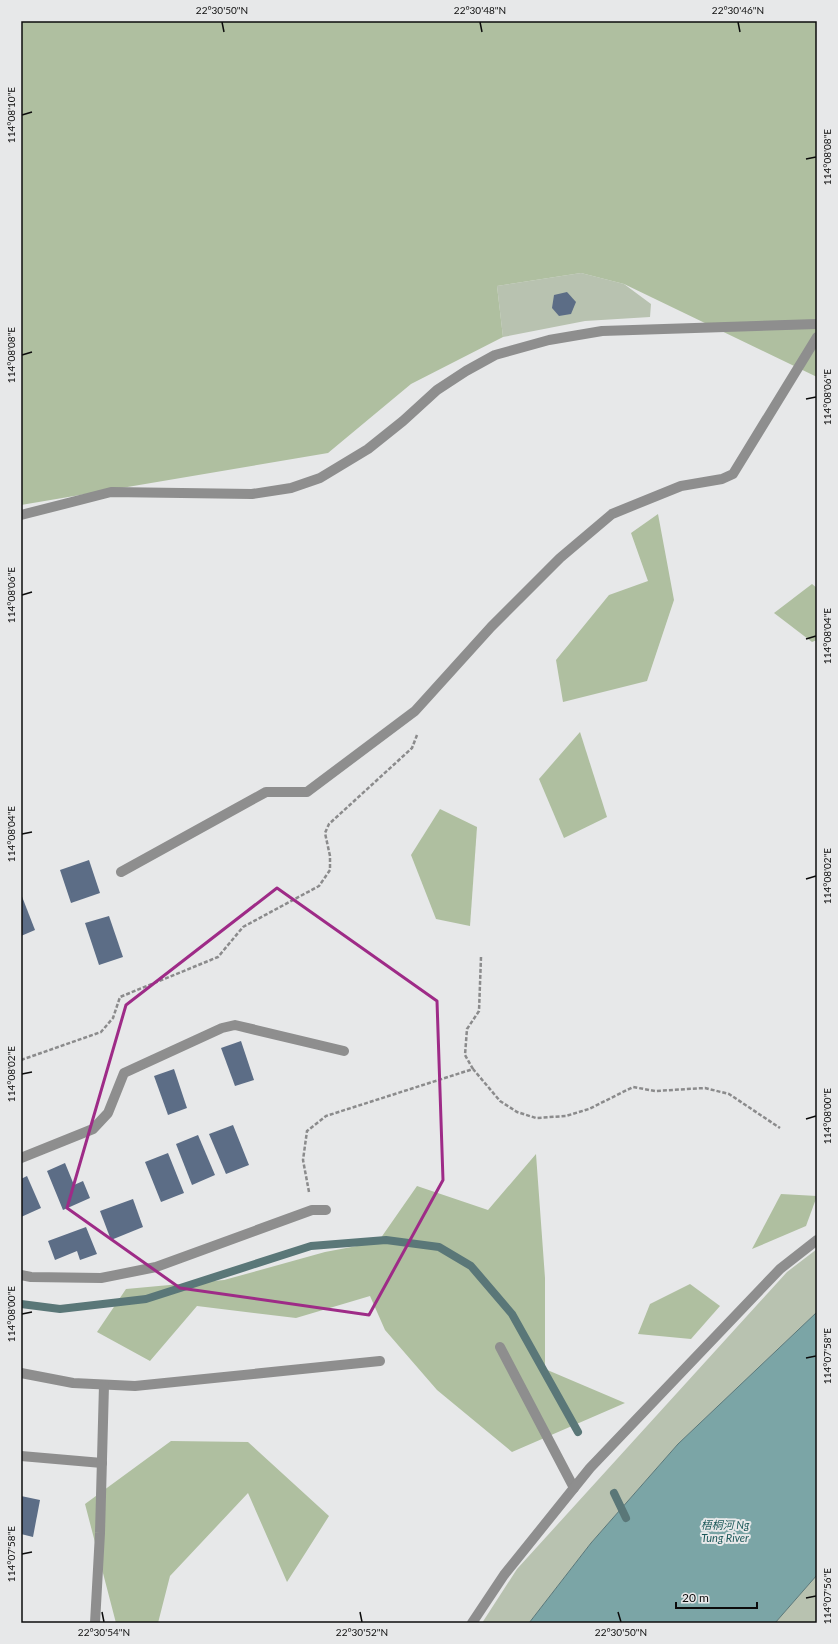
<svg xmlns="http://www.w3.org/2000/svg" width="838" height="1644" viewBox="0 0 838 1644" font-family="Lato,'Noto Sans SC',sans-serif">
<rect width="100%" height="100%" fill="#e7e8e9"/>
<g fill="#b8c2b0">
<path d="M581,273L624,284L651,304L650,317L585,321L503,337L497,286Z"/>
<path d="M817,1249V1312L678,1444L591,1543L529,1623H482L517,1569L787,1272Z"/>
<path d="M817,1575V1623H775Z"/>
</g>
<g fill="#afbfa0">
<path d="M21,21H817V377L624,284L581,273L497,286L503,337L411,384L328,453L21,505Z"/>
<path d="M658,514L674,600L647,681L563,702L556,660L609,595L648,581L631,533Z"/>
<path d="M812,584L817,588V640L812,642L774,613Z"/>
<path d="M580,732L607,817L564,838L539,779Z"/>
<path d="M440,809L477,827L470,926L436,919L411,855Z"/>
<path d="M536,1154L545,1278V1369L625,1403L512,1452L437,1390L385,1330L370,1296L296,1318L197,1306L150,1361L97,1332L126,1289L224,1280L325,1252L378,1242L417,1186L488,1210Z"/>
<path d="M781,1194L817,1196L806,1226L752,1249Z"/>
<path d="M690,1284L720,1306L691,1339L638,1334L650,1304Z"/>
<path d="M171,1441L248,1442L329,1516L287,1582L248,1493L170,1576L158,1623H116L85,1504Z"/>
</g>
<path fill="#7ba5a6" stroke="#5a7778" d="M817,1312V1575L775,1623H529L591,1543L678,1444Z"/>
<g fill="none" stroke-linecap="round" stroke-linejoin="round">
<g stroke="#5a7778" stroke-width="8">
<path d="M21,1304L60,1309L146,1299L311,1246L386,1240L439,1247L471,1266L512,1314L578,1432"/>
<path d="M614,1493L626,1518"/>
</g>
</g>
<g fill="#5c6d86">
<path d="M567,292L576,302L571,314L559,316L552,308L554,295Z"/>
<path d="M89,860L100,893L71,903L60,870Z"/>
<path d="M21,894L35,930L21,936Z"/>
<path d="M109,916L123,957L99,965L85,923Z"/>
<path d="M241,1041L254,1080L235,1086L221,1048Z"/>
<path d="M174,1069L187,1108L168,1115L154,1076Z"/>
<path d="M233,1125L249,1165L226,1174L209,1134Z"/>
<path d="M198,1135L215,1175L192,1185L176,1144Z"/>
<path d="M168,1153L184,1193L161,1202L145,1162Z"/>
<path d="M65,1163L74,1185L83,1181L90,1198L63,1210L47,1171Z"/>
<path d="M27,1176L41,1208L21,1217V1179Z"/>
<path d="M133,1199L143,1227L111,1240L100,1211Z"/>
<path d="M86,1227L97,1254L80,1260L77,1251L55,1260L48,1241Z"/>
<path d="M21,1496L40,1500L33,1537L21,1534Z"/>
</g>
<g fill="none" stroke-linecap="round" stroke-linejoin="round">
<g stroke="#8b8b8c" stroke-width="2.5" stroke-dasharray="4 2" stroke-linecap="butt">
<path d="M21,1060L101,1032L113,1018L120,997L218,957L243,927L319,886L330,870V856L325,833L329,824L412,748L417,735"/>
<path d="M473,1069L465,1055L467,1029L479,1011L481,957"/>
<path d="M309,1192L303,1160L307,1131L326,1116L473,1069L500,1101L517,1112L536,1118L566,1116L589,1109L633,1087L655,1091L705,1088L729,1094L780,1128"/>
</g>
<g stroke="#8e8e8e" stroke-width="10">
<path d="M21,515L111,492L252,494L291,488L320,478L368,449L403,421L437,390L466,371L495,355L549,340L602,331L817,324"/>
<path d="M121,872L266,792H307L415,711L491,627L560,558L612,514L681,486L722,479L733,474L817,337"/>
<path d="M21,1158L93,1129L108,1113L124,1073L222,1028L235,1025L344,1051"/>
<path d="M21,1275L31,1277L101,1278L156,1267L312,1210H326"/>
<path d="M500,1347L574,1488"/>
<path d="M21,1373L73,1383L135,1386L380,1361"/>
<path d="M21,1456L102,1463"/>
<path d="M95,1623L100,1533L104,1385"/>
<path d="M472,1623L504,1575L590,1468L780,1269L817,1240"/>
</g>
</g>
<path fill="none" stroke="#9e2b87" stroke-width="3" stroke-linejoin="round" d="M277,888L437,1001L443,1180L369,1315L180,1288L67,1208L126,1005Z"/>
<path fill="none" stroke="#0c0c0c" stroke-width="1.5" d="M222,22L224,32M480,22L482,32M738,22L740,32M22,115L32,112M806,159L816,157M22,355L32,352M806,399L816,397M22,595L32,592M806,639L816,636M22,834L32,832M806,879L816,876M22,1074L32,1072M806,1119L816,1116M22,1314L32,1312M806,1358L816,1356M22,1554L32,1552M806,1598L816,1596M102,1612L104,1622M360,1612L362,1622M618,1612L621,1622"/>
<g text-anchor="middle" dominant-baseline="central" stroke-width="4" stroke-linejoin="round" paint-order="stroke">
<g font-size="11" font-style="italic" fill="#1c5859" stroke="#e7e8e9">
<text x="725" y="1524">梧桐河 Ng<tspan x="725" dy="13">Tung River</tspan></text>
</g>
</g>
<rect width="838" height="1644" fill="none" stroke="#e7e8e9" stroke-width="44"/>
<path d="M676 1602v6h81v-6" fill="none" stroke="#0c0c0c" stroke-width="2"/>
<text x="682" y="1602" font-size="12" fill="#0c0c0c" stroke="#e7e8e9" stroke-width="3" paint-order="stroke">20 m</text>
<rect x="22" y="22" width="794" height="1600" fill="none" stroke="#0c0c0c" stroke-width="1.5"/>
<g font-size="10" text-anchor="middle" fill="#0c0c0c">
<text x="222" y="14">22°30'50"N</text>
<text x="480" y="14">22°30'48"N</text>
<text x="738" y="14">22°30'46"N</text>
<text transform="translate(11 115) rotate(-90)" y="4">114°08'10"E</text>
<text transform="translate(827 157) rotate(-90)" y="4">114°08'08"E</text>
<text transform="translate(11 355) rotate(-90)" y="4">114°08'08"E</text>
<text transform="translate(827 397) rotate(-90)" y="4">114°08'06"E</text>
<text transform="translate(11 595) rotate(-90)" y="4">114°08'06"E</text>
<text transform="translate(827 636) rotate(-90)" y="4">114°08'04"E</text>
<text transform="translate(11 834) rotate(-90)" y="4">114°08'04"E</text>
<text transform="translate(827 876) rotate(-90)" y="4">114°08'02"E</text>
<text transform="translate(11 1074) rotate(-90)" y="4">114°08'02"E</text>
<text transform="translate(827 1116) rotate(-90)" y="4">114°08'00"E</text>
<text transform="translate(11 1314) rotate(-90)" y="4">114°08'00"E</text>
<text transform="translate(827 1356) rotate(-90)" y="4">114°07'58"E</text>
<text transform="translate(11 1554) rotate(-90)" y="4">114°07'58"E</text>
<text transform="translate(827 1596) rotate(-90)" y="4">114°07'56"E</text>
<text x="104" y="1636">22°30'54"N</text>
<text x="362" y="1636">22°30'52"N</text>
<text x="621" y="1636">22°30'50"N</text>
</g>
</svg>
